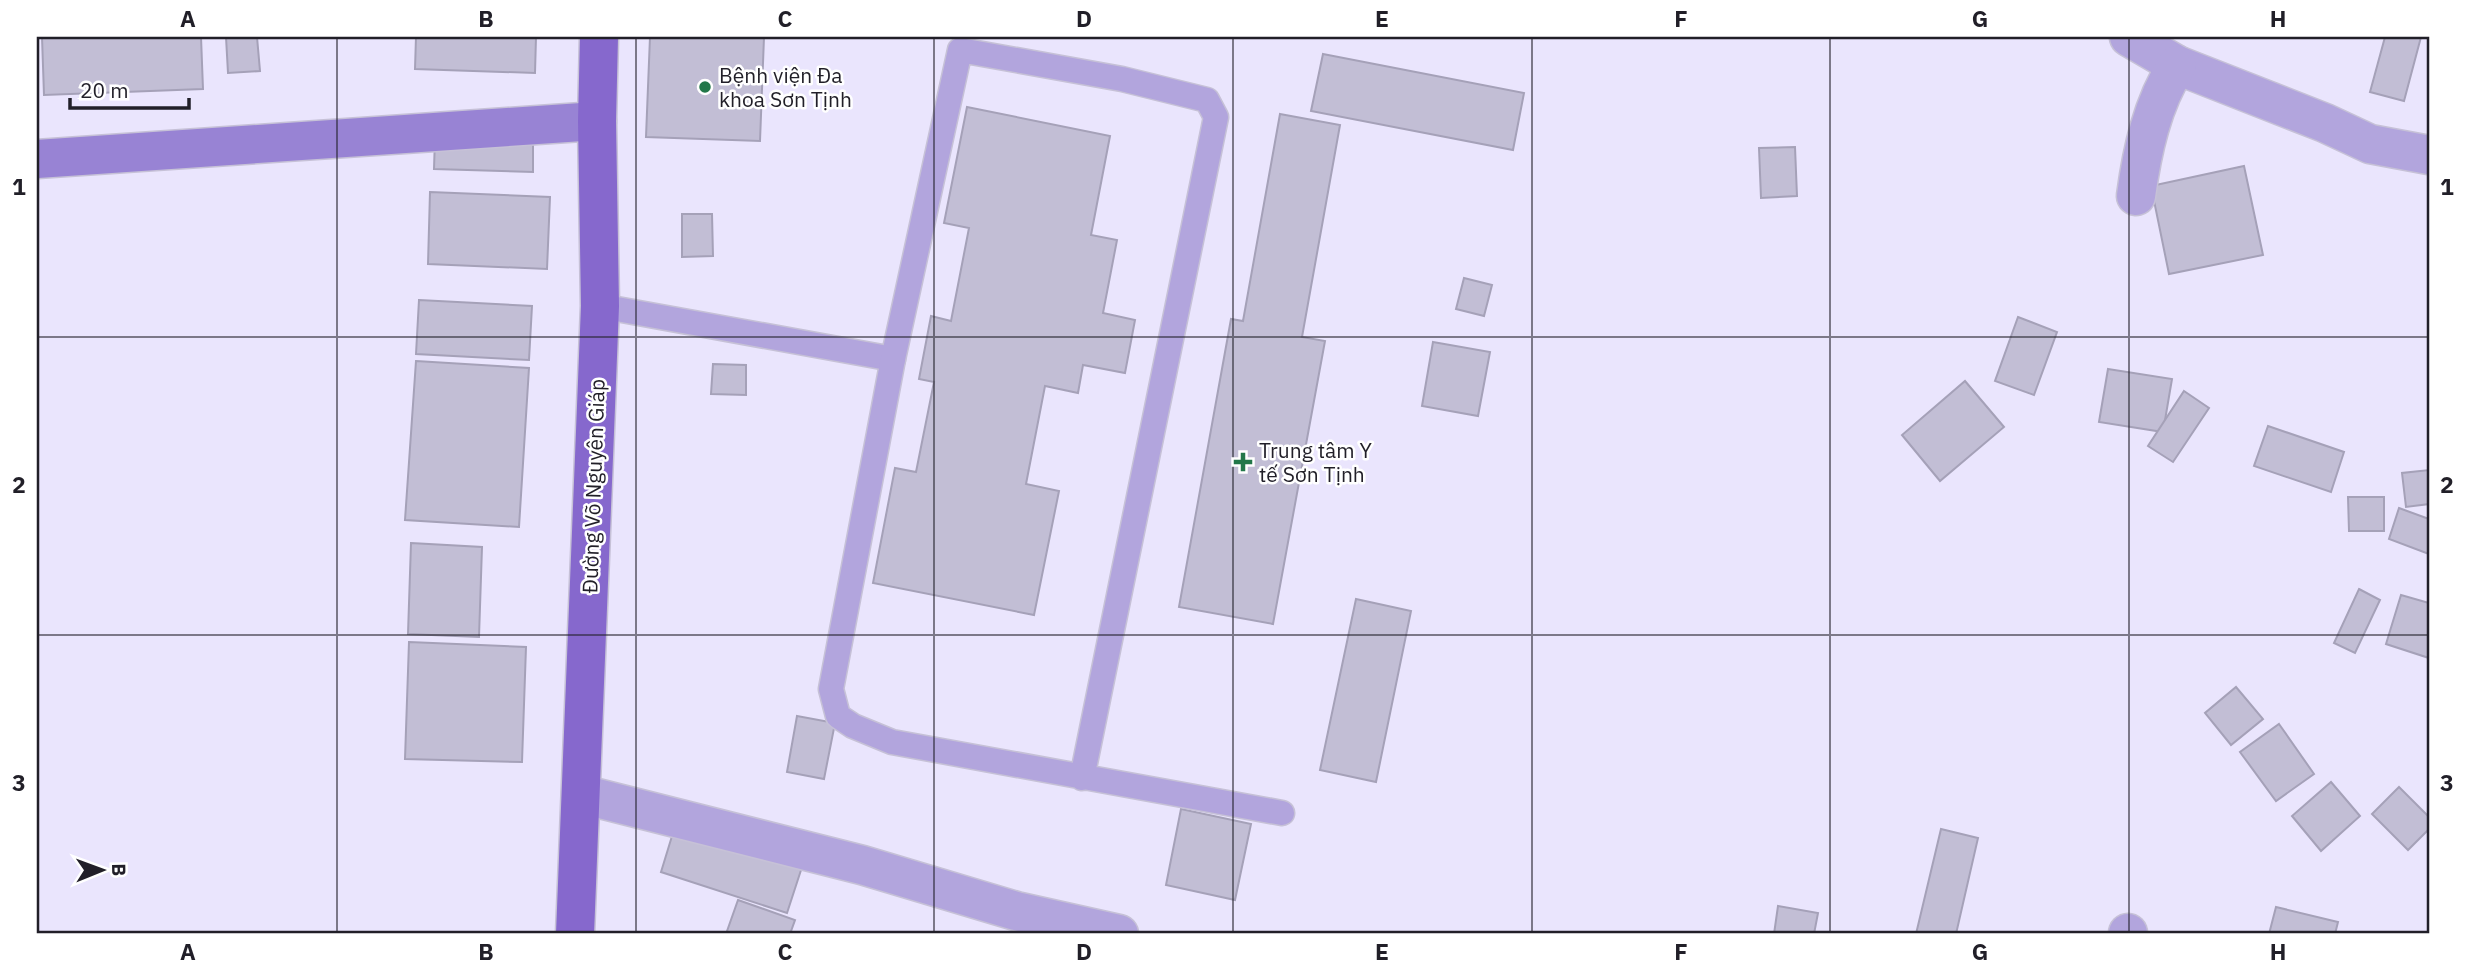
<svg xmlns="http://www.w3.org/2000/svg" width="2466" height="971" viewBox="0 0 2466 971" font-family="'IBM Plex Sans',sans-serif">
<rect width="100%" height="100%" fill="#eae5fd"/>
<g fill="#c2bed5" stroke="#a5a1b8" stroke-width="2">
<path d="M42,37H201L203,89L44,95Z"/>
<path d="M226,37H257L260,71L228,73Z"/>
<path d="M416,37H536L535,73L415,69Z"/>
<path d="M650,37H764L760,141L646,137Z"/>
<path d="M2385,37H2421L2404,101L2370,92Z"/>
<path d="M1323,54L1524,93L1513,150L1311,111Z"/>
<path d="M967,107L1110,136L1091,235L1117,240L1103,313L1135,320L1125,373L1083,365L1078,393L1045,386L1026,484L1059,491L1034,615L873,583L895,468L916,472L934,382L919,379L931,316L951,321L969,228L944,223Z"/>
<path d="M1280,114L1340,125L1302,337L1325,341L1273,624L1179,607L1231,319L1243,321Z"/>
<path d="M435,138L533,141V172L434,169Z"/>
<path d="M1795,147L1797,196L1761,198L1759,148Z"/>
<path d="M2244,166L2263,255L2169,274L2151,186Z"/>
<path d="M430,192L550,197L547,269L428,264Z"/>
<path d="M682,214H712L713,256L682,257Z"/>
<path d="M1464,278L1492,285L1484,316L1456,309Z"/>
<path d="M419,300L532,306L529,360L416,354Z"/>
<path d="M2018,317L2057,332L2034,395L1995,381Z"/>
<path d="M1433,342L1490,352L1478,416L1422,406Z"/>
<path d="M416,361L529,368L519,527L405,520Z"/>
<path d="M713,364L746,365V395L711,394Z"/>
<path d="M2108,369L2172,379L2163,432L2099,422Z"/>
<path d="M1965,381L2004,427L1940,481L1902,435Z"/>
<path d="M2184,391L2209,408L2173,462L2148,446Z"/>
<path d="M2268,426L2344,452L2331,492L2254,466Z"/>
<path d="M2429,470V504L2406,507L2402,473Z"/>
<path d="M2348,497H2384V531H2349Z"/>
<path d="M2399,508L2429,519V554L2389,539Z"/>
<path d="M411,543L482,547L479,637L408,634Z"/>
<path d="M2359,589L2380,600L2355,653L2334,643Z"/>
<path d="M2401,595L2429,603V658L2386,644Z"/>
<path d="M1356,599L1411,611L1376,782L1320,770Z"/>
<path d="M409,642L526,647L522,762L405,759Z"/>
<path d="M2236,687L2263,719L2231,745L2205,713Z"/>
<path d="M797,716L835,723L824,779L787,772Z"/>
<path d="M2279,724L2314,774L2276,801L2240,752Z"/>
<path d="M2331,782L2360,816L2321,851L2292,816Z"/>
<path d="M2399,787L2429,817V829L2408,850L2372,814Z"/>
<path d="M1181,809L1251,824L1235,900L1166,885Z"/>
<path d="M676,823L803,864L787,913L661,872Z"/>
<path d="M1941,829L1978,838L1956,934H1916Z"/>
<path d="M738,900L795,920L790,934H726Z"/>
<path d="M1778,906L1818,913L1814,934H1774Z"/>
<path d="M2276,907L2338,922L2335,934H2269Z"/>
</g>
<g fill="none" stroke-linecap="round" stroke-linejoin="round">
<g stroke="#c6c1d7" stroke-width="27">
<g id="lane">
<path d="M600,306L893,359"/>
<path d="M1082,778L1216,117L1207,100L1122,79L960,50L893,359L831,689L838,716L853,726L892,742L1282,813"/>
</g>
</g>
<g stroke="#c6c1d7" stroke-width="41">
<g id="street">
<path d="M2129,37L2177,65L2325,123L2370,144L2429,155"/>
<path d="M2136,196C2142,151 2152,104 2177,65"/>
<path d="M581,794L862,865L1016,911L1119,934"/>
<path d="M2128,934V933"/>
</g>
</g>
<g stroke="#c6c1d7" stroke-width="41">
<path id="secondary" d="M37,159L597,121"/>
</g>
<g stroke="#c6c1d7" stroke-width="41">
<path id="primary" d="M575,934L600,306L597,121L599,37"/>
</g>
<use href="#lane" stroke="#b2a5dd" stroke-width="24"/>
<use href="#street" stroke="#b2a5dd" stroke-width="38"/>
<use href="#secondary" stroke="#9883d4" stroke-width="38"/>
<use href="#primary" stroke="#8668cd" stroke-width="38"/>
</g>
<path fill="none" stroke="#211f28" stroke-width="2" stroke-opacity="0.55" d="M337,37V934M636,37V934M934,37V934M1233,37V934M1532,37V934M1830,37V934M2129,37V934M37,337H2429M37,635H2429"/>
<g fill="#227749" stroke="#fff" stroke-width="2.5">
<circle cx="705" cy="87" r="7"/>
<path d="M1239.5 451.5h7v7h7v7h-7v7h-7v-7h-7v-7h7z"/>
</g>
<g text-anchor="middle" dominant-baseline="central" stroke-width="5" stroke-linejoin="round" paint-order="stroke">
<g font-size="21" fill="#211f28" stroke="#fff" text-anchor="start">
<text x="719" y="75">Bệnh viện Đa<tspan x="719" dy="24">khoa Sơn Tịnh</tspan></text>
<text x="1259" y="450">Trung tâm Y<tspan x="1259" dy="24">tế Sơn Tịnh</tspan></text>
</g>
<g font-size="21" fill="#211f28" stroke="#fff">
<text transform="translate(593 486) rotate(-88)">Đường Võ Nguyên Giáp</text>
</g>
</g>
<rect width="2466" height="971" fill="none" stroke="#ffffff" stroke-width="77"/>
<g transform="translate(102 870) rotate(89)" stroke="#ffffff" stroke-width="5" paint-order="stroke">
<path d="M0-5L12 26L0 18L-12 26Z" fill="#211f28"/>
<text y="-10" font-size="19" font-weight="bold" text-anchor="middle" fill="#211f28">B</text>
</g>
<path d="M70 98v10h119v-10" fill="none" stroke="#211f28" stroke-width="3.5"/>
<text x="80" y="98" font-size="21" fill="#211f28" stroke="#ffffff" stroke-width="5" paint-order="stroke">20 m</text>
<rect x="38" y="38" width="2390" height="894" fill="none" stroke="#211f28" stroke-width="2.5"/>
<g font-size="23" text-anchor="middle" font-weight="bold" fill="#211f28">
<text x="188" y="27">A</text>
<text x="486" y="27">B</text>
<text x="785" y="27">C</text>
<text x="1084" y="27">D</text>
<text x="1382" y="27">E</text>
<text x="1681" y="27">F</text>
<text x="1980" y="27">G</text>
<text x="2278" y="27">H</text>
<text x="19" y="195">1</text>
<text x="2447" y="195">1</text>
<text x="19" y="493">2</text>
<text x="2447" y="493">2</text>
<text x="19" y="791">3</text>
<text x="2447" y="791">3</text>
<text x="188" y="960">A</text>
<text x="486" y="960">B</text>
<text x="785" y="960">C</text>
<text x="1084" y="960">D</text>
<text x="1382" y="960">E</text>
<text x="1681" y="960">F</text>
<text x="1980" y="960">G</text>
<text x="2278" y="960">H</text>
</g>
</svg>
